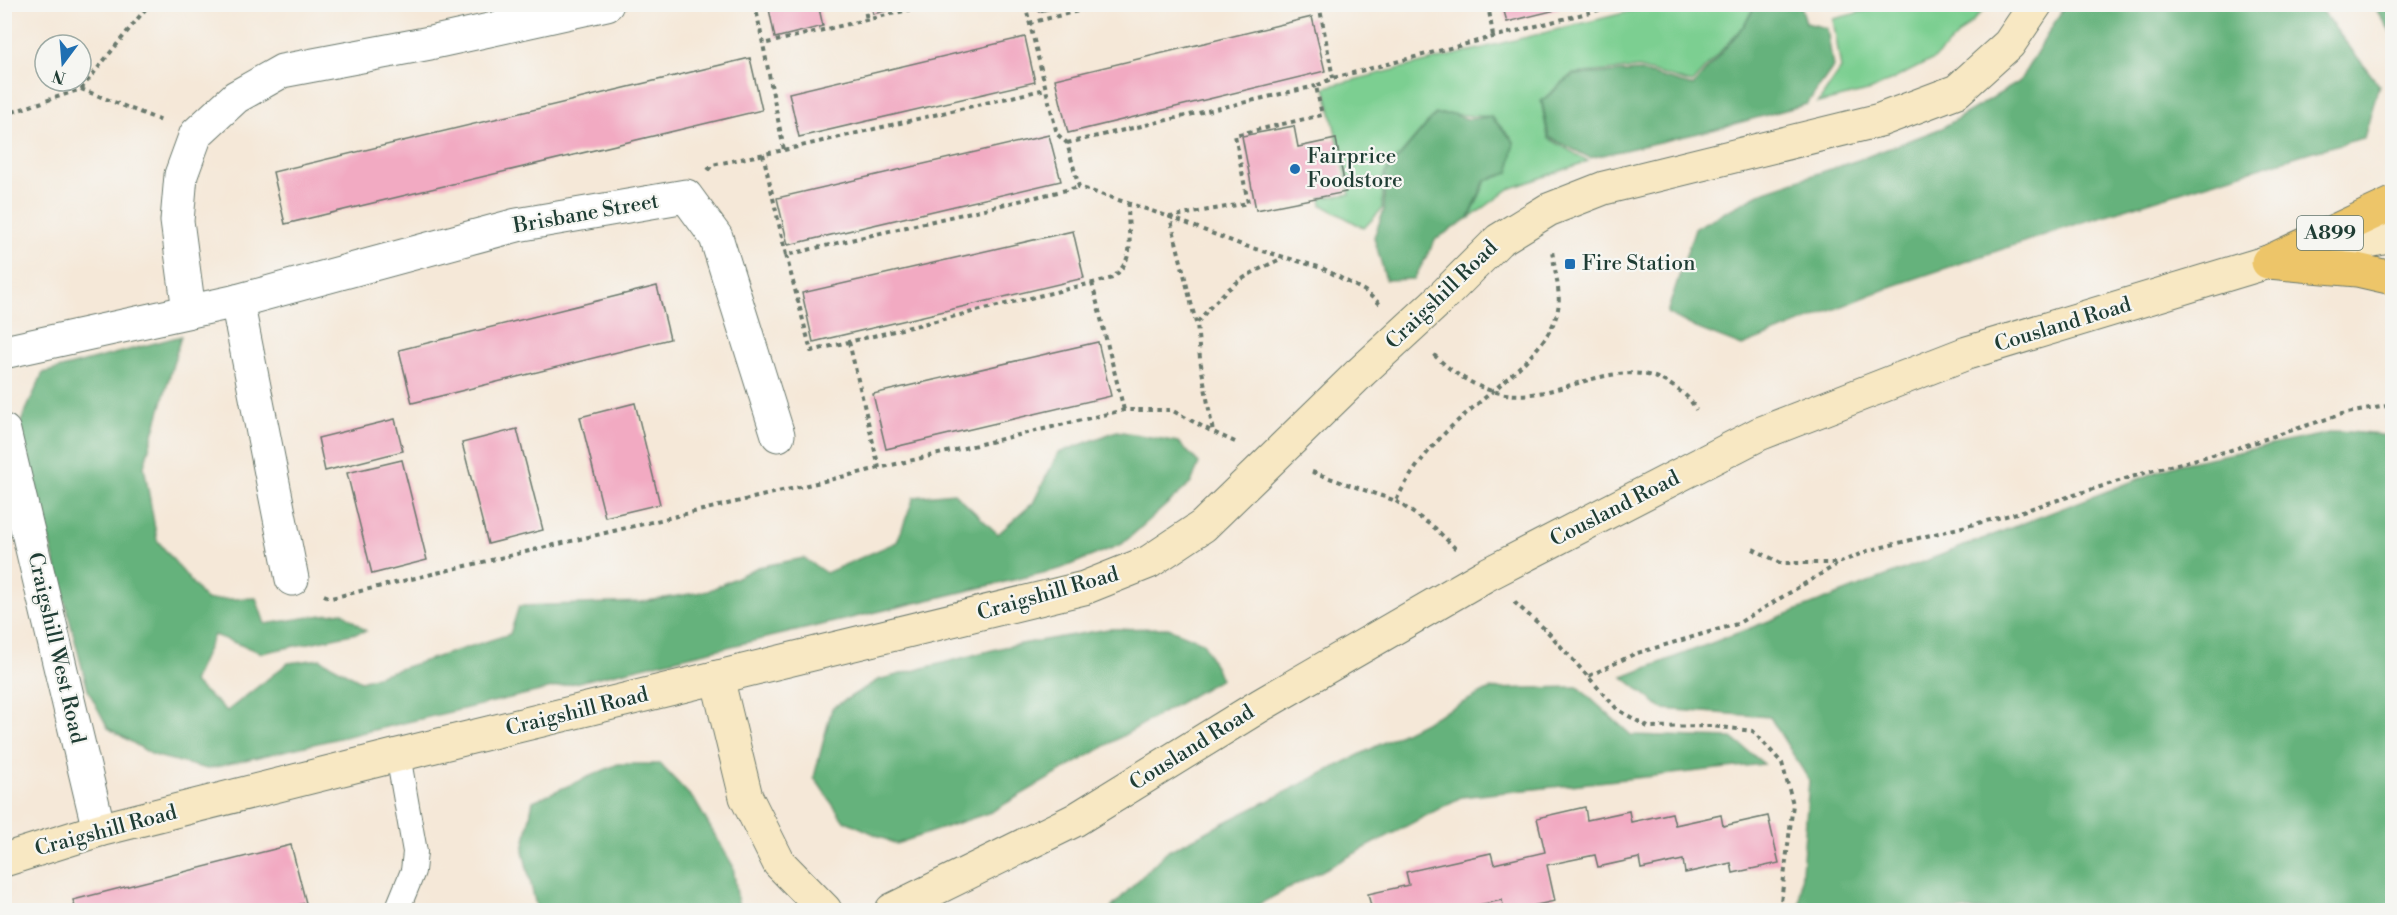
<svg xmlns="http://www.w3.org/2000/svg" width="2397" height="915" viewBox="0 0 2397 915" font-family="'Libre Bodoni',serif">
<rect width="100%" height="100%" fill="#f6f6f2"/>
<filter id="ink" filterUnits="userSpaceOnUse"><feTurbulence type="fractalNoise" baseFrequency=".0167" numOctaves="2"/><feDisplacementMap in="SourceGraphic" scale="12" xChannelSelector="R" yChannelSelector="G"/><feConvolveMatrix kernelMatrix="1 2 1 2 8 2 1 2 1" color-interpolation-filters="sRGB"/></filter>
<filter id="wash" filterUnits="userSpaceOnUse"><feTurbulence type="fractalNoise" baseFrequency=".008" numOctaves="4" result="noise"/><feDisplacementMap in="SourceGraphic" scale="24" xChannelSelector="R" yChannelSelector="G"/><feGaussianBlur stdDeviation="1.35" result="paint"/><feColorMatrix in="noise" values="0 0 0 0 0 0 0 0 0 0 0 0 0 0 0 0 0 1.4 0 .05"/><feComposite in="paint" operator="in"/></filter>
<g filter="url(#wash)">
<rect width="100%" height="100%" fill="#f5e8d8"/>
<g fill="#7ccf91" stroke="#4e8662" stroke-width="1.5">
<path d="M1656,5H1755L1744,25L1692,83L1639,68L1572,74L1541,101L1548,138L1588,161L1509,189L1470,218L1486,181L1509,173L1514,141L1491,116C1469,118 1456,112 1435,114L1384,174L1382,209L1364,228L1322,205L1321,198L1350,194L1325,87Z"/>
<path d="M1889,5H1989L1934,59L1872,90L1818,103L1841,69L1833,19Z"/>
</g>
<g fill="#65b27b" stroke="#427858" stroke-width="1.5">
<path d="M1756,5H1801L1806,23L1827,28L1833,67L1807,104L1716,129L1590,158L1549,137L1542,101L1573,75L1640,71L1693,86L1744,26Z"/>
<path d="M2065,5H2317L2379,85L2364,138L2310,152L2080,223L1893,286L1742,346L1696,328L1667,313L1695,228L1765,191L1858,160L1942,128L2019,82Z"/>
<path d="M2373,5H2392V34Z"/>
<path d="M1452,114L1468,119L1491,117L1514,142L1509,173L1485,180L1469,218L1436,239L1414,279L1386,280L1374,237L1384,210L1385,174L1435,115Z"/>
<path d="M181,336L144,466L157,540L206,600L256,598L265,624L342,612L366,631L262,653L214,635L193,682L227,711L288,663L320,659L361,681L510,634L519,606L641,602L708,591L758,567L804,558L826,573L897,542L914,497L954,493L998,534L1033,503L1058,453L1117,431L1178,442L1199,463L1191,483L1122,544L1060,569L207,769L153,755L108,728L88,690L19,426L43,373Z"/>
<path d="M2339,431L2392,436V910H1799L1809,780L1770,717L1663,709L1623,677L2175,465Z"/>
<path d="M1168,628L1203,642L1221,679L991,812L896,844L843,820L814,777L832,708L878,680L1004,647L1108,629Z"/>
<path d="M1578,687L1631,735L1732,738L1764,764L1461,797L1248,910H1109L1166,852L1490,689Z"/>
<path d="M618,764H660L695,801L733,866L739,910H537L523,851L533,801Z"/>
</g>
<g id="blocks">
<g fill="#f2aac2">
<path d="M768,4H818L823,26L775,38Z"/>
<path d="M871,4H909V5L873,14Z"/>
<path d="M1037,4H1066V5L1039,12Z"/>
<path d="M1502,4H1559L1560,9L1507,22Z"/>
<path d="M1312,17L1325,71L1068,133L1055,79Z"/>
<path d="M1025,37L1035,82L799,137L789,93Z"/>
<path d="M750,58L762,110L285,224L273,172Z"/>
<path d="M1294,126L1298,147L1336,139L1346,192L1256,210L1242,136Z"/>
<path d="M1049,135L1061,181L788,245L777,198Z"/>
<path d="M1073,231L1084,278L813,342L802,293Z"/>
<path d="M657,286L670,339L412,403L399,350Z"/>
<path d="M1098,342L1111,396L886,449L873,394Z"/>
<path d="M635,403L660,504L605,517L580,417Z"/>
<path d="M395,419L403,451L325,471L318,438Z"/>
<path d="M517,429L543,530L488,544L462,443Z"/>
<path d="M402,460L427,560L372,574L347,473Z"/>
<path d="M1585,807L1587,820L1629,811L1631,822L1672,813L1675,825L1721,815L1723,826L1768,816L1779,863L1733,873L1731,863L1685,873L1683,860L1641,869L1639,858L1598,867L1595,855L1547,865L1555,901L1513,910H1504L1502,900L1455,910H1355L1371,906L1368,894L1409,885L1406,872L1491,853L1494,864L1545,852L1537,818Z"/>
<path d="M291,845L306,903L276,910H76L73,900Z"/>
</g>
</g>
</g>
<g filter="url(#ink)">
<use href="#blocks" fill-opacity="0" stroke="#6a796d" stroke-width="1.5"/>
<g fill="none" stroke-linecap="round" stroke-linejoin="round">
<g stroke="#6a796d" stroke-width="26">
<path id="lane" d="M397,910L413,871L415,852L398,755"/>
</g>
<g stroke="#6a796d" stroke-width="35">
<g id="street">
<path d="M237,301L292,579"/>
<path d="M189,311L177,221L181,175L196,134L236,97L282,71L430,43L607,4"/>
<path d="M4,352L237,301L517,225L686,196L716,237L778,435"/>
<path d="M4,431L99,830"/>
</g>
</g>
<g stroke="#6a796d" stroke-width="35">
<g id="secondary">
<path d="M1437,302L1499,240L1548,210L1604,188L1880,120L1957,91L2009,44L2036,4"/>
<path d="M717,677L746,797L779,863L825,910"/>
<path d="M4,860L99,830L398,755L1084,588L1149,562L1203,526L1359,374"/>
<path d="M892,910L1075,820L1261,705L1484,576L1759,434L1967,353L2268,262L2392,236"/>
</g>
</g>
<g stroke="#6a796d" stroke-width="35">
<g id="primary">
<path d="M2268,262L2392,204"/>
<path d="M2269,262L2357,270L2392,278"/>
</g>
</g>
<g stroke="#6a796d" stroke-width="4" stroke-dasharray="4.5 4.5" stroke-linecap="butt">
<path d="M755,4L763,44L934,4"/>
<path d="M864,4L867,20"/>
<path d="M1025,4L1057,134L1067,143L1079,187L1170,217L1242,245L1322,268L1365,291L1381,305"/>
<path d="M1319,4L1333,78"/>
<path d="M1488,4L1493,36"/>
<path d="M1029,23L1107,4"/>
<path d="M81,89L147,7L146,4"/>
<path d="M4,115L81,89L162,121"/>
<path d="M1067,143L1316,86"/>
<path d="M784,150L1046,89"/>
<path d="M763,154L786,255L1079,187"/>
<path d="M708,170L712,165L784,150L763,44"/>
<path d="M786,255L811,351L1113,278C1140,252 1125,236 1129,203"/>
<path d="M1092,283L1124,410"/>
<path d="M1196,323L1170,217L1248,203L1235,135L1322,115L1316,86L1333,78L1622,4"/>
<path d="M849,342L879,468"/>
<path d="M1434,355C1454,374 1478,390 1506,394C1561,402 1619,351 1671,385C1683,393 1690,397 1696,410"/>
<path d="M1235,442L1213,432L1200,359L1197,323C1227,286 1239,278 1283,258"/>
<path d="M1312,472L1396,501C1408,476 1425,454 1444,434C1475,401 1550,355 1558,309C1561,292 1554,268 1552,250"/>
<path d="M1396,501L1435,528L1456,549"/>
<path d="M1753,549L1781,563H1839L1867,551L2010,515L2154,470L2228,451L2342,414L2392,405"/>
<path d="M324,595L331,598L1124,410H1171L1213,432"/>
<path d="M1514,602L1547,631L1617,709L1648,727L1712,726L1753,731L1782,763L1793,804L1780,910"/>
<path d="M1589,676L1634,654L1737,624L1836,565"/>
</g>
<use href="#lane" stroke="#fff" stroke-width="24"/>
<use href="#street" stroke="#fff" stroke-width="33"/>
<use href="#secondary" stroke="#f8e8c3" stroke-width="33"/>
<use href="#primary" stroke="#edc569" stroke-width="33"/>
<g stroke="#6a796d" stroke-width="35" stroke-linecap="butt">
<path id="secondary-bridge" d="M1359,374L1437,302"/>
</g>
<use href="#secondary-bridge" stroke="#f8e8c3" stroke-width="33"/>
</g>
</g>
<g fill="#1f6fb2" stroke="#f6f6f2" stroke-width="2">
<circle cx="1295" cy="169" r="6"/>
<rect x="1564" y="258" width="12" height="12" rx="3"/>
</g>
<g text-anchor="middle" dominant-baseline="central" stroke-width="4.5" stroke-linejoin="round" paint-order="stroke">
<rect fill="#f6f6f2" stroke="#60746d" stroke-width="1.5" x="2297" y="216" width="66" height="34" rx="4.5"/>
<g font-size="20" font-weight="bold" fill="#1f3d34">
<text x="2330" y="233">A899</text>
</g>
<g font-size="21" fill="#1f3d34" stroke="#f6f6f2" text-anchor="start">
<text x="1307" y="157">Fairprice<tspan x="1307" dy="24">Foodstore</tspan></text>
<text x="1582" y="264">Fire Station</text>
</g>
<g font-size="21" fill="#1f3d34" stroke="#f6f6f2">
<text transform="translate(586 214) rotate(-10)">Brisbane Street</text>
<text transform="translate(1442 295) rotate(-44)">Craigshill Road</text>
<text transform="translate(2063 325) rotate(-17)">Cousland Road</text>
<text transform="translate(1615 509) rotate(-27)">Cousland Road</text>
<text transform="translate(1048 594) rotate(-16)">Craigshill Road</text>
<text transform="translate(56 648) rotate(77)">Craigshill West Road</text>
<text transform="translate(577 712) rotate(-14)">Craigshill Road</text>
<text transform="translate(1192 748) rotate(-32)">Cousland Road</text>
<text transform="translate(106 831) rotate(-15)">Craigshill Road</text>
</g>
</g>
<rect width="2397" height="915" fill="none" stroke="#f6f6f2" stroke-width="24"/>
<g transform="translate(63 63) rotate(196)"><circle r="28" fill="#f6f6f2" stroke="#a0aca6" stroke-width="1.5"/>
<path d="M0-4.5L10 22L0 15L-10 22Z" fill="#1f6fb2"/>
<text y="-9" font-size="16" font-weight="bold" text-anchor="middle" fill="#1f3d34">N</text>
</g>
</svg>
